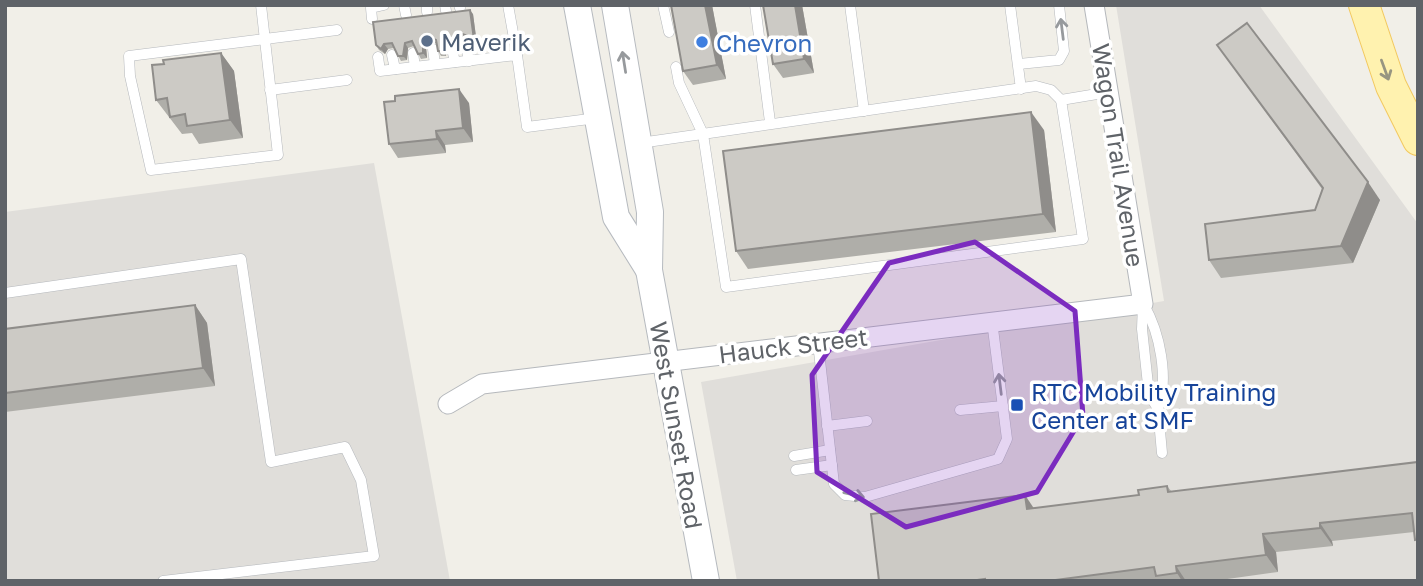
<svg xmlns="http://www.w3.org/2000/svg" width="1423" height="586" viewBox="0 0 1423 586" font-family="'Golos Text',sans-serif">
<rect width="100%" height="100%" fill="#f1efe8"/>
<g fill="#e0deda">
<path d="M1116,5H1259L1418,224V581H737L701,382L1164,301Z"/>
<path d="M374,163L450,581H5V212Z"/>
</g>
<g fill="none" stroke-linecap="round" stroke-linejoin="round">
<g stroke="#b5b8bc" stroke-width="11">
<g id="lane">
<path d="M261,5L278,155L151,170L130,76L129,56L337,30"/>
<path d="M404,5L406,15"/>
<path d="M427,5V12"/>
<path d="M445,5L446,11"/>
<path d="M459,5L460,8"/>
<path d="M508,5L517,55"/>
<path d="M663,5L669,32"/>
<path d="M755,5L770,122"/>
<path d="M850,5L864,111"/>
<path d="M1010,5L1021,89"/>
<path d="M372,19L371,8L384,5"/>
<path d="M466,46L469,61"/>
<path d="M433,49L435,64"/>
<path d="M452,49L455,62"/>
<path d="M413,53L415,67"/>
<path d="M392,55L395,69"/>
<path d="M378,57L380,71L517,55L527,127L597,118"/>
<path d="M1019,64L1059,60L1064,51L1059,5"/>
<path d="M676,67L679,83L703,134L726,287L1083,239L1061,100"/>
<path d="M270,90L347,80"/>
<path d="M640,143L1036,86L1051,90L1061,100L1109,92"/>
<path d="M5,293L241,259L271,462L345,447L361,480L374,556L163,581"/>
<path d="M1143,304L1142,329L1149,394L1158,409L1162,453"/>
<path d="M1144,305C1160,333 1169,378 1158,409"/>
<path d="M818,343L834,484L845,495L865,497L998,459L1007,439L992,321"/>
<path d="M960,410L1003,406"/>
<path d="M827,426L867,421"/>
<path d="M794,456L830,450"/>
<path d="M796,470L832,465"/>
</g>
</g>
<g stroke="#b5b8bc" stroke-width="21">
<path id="street" d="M448,404L482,384L1143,304L1094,5"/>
</g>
<g stroke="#b6babf" stroke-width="28">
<g id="secondary">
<path d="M577,5L616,217L649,270"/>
<path d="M615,5L650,212L649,270L706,581"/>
</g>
</g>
<g stroke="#f2c960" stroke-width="32">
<path id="primary" d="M1364,5L1391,86L1418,140"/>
</g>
<use href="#lane" stroke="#fff" stroke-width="10"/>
<use href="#street" stroke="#fff" stroke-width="19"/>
<use href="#secondary" stroke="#fff" stroke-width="26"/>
<use href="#primary" stroke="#fff2af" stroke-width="30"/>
</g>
<g fill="#afaea9">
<path d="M671,5H712L726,79L693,85L683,71Z"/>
<path d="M763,5H802L814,73L783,78L773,64Z"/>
<path d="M473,14L478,52H475L471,48L469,40L465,39L459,46L453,42L447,43L446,56H441L438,51L437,44L433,42L426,47L427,58L421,59L414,46L408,48L407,60L401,61L394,48L388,49L385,54L379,50L376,45Z"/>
<path d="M1217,45L1380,200L1353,263L1221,278L1209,260L1315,210L1322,189Z"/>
<path d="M221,53L234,71L243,138L199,144L192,133L182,134L156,100L164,64Z"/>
<path d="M469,103L473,142L445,145L446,153L398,158L389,144Z"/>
<path d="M1044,130L1056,232L748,269L736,251Z"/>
<path d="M195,305L207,323L215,386L5,412V329Z"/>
<path d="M1418,462V544L1415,540L1414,532L1332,541L1333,546L1276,552L1278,572L1213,581H879L1034,508L1139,495L1167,486L1172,492Z"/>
</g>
<g fill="#8f8d8a">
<path d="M705,5H712L726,79L717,65Z"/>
<path d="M795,5H802L814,73L804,59Z"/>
<path d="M470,10L473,14L478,52L475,47Z"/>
<path d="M462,34L465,39L459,46L455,41Z"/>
<path d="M444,38L447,43L446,56L443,51Z"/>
<path d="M423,42L426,47L427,58L423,53Z"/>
<path d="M405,43L408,48L407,60L403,56Z"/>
<path d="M384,44L388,49L385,54L381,49Z"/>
<path d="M221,53L234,71L243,138L230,120Z"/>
<path d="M459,89L469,103L473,142L463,128Z"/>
<path d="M1031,112L1044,130L1056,232L1043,214Z"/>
<path d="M436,131L445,145L446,153L437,139Z"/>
<path d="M1368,182L1380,200L1353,263L1341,246Z"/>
<path d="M195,305L207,323L215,386L203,368Z"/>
<path d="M1025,495L1037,513L1027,509Z"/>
<path d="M1320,523L1332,541L1333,546L1320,528Z"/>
<path d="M1263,534L1276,552L1278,572L1266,555Z"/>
<path d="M1176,566L1186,581H1182L1177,573Z"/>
</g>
<g fill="#cccac5" stroke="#8f8d8a" stroke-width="2">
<path d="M671,5H705L717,65L683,71Z"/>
<path d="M763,5H795L804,59L773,64Z"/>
<path d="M470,10L475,47L471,48L468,36L462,34L455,41L450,37L444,38L443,51H438L436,40L429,37L423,42V53L418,54L412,41L405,43L403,56H398L392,43L384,44L381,49L376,45L373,22Z"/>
<path d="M1247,23L1368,182L1341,246L1209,260L1205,224L1315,210L1323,188L1217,45Z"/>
<path d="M221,53L230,120L187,126L185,114L170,117L167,98L156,100L152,65L164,64L163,60Z"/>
<path d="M459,89L463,128L436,131L437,139L389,144L384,102L395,101V96Z"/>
<path d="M1031,112L1043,214L736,251L723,151Z"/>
<path d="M195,305L203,368L5,393V329Z"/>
<path d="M1418,462V539L1415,540L1412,513L1320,523V528L1263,534L1266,555L1176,566L1177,573L1156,576L1154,567L1048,581H985V579L970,581H879L871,514L1025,495L1027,509L1139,495L1138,490L1167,486L1168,492Z"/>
</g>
<defs><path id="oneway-shaft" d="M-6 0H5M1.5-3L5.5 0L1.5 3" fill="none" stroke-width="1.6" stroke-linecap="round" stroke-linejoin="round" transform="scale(1.75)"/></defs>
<g stroke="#979a9d">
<use href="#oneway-shaft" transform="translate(1062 29) rotate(-97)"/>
<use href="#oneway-shaft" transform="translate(624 62) rotate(-99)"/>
<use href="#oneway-shaft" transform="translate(1000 384) rotate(-97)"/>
<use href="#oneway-shaft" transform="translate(854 495) rotate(13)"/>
</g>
<use stroke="#979581" href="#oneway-shaft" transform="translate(1385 70) rotate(70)"/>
<path fill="#7b2cbf" fill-opacity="0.2" stroke="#7b2cbf" stroke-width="5" stroke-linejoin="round" d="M975,242L1075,311L1083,416L1037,492L906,527L817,472L812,375L889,263Z"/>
<circle fill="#5c6f8a" stroke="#fff" stroke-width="2.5" cx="427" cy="41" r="7"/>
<circle fill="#3f7fe0" stroke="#fff" stroke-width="2.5" cx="702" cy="42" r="7"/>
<rect fill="#1a4fb4" stroke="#fff" stroke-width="2.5" x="1010" y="398" width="14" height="14" rx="3.5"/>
<g text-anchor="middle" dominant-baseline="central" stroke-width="7" stroke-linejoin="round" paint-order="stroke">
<g font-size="24" fill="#4e5e75" stroke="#fff" text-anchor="start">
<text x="441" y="41">Maverik</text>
</g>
<g font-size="24" fill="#366cbe" stroke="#fff" text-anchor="start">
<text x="716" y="42">Chevron</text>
</g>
<g font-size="24" fill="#5f6368" stroke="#fff">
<text transform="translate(1119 155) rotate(81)">Wagon Trail Avenue</text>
<text transform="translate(793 345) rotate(-7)">Hauck Street</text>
<text transform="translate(677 425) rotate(80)">West Sunset Road</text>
</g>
<g font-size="24" fill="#164399" stroke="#fff" text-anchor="start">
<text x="1031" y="391">RTC Mobility Training<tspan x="1031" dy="28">Center at SMF</tspan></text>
</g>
</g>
<rect width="1423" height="586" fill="none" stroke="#5f6368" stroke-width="14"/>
</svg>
